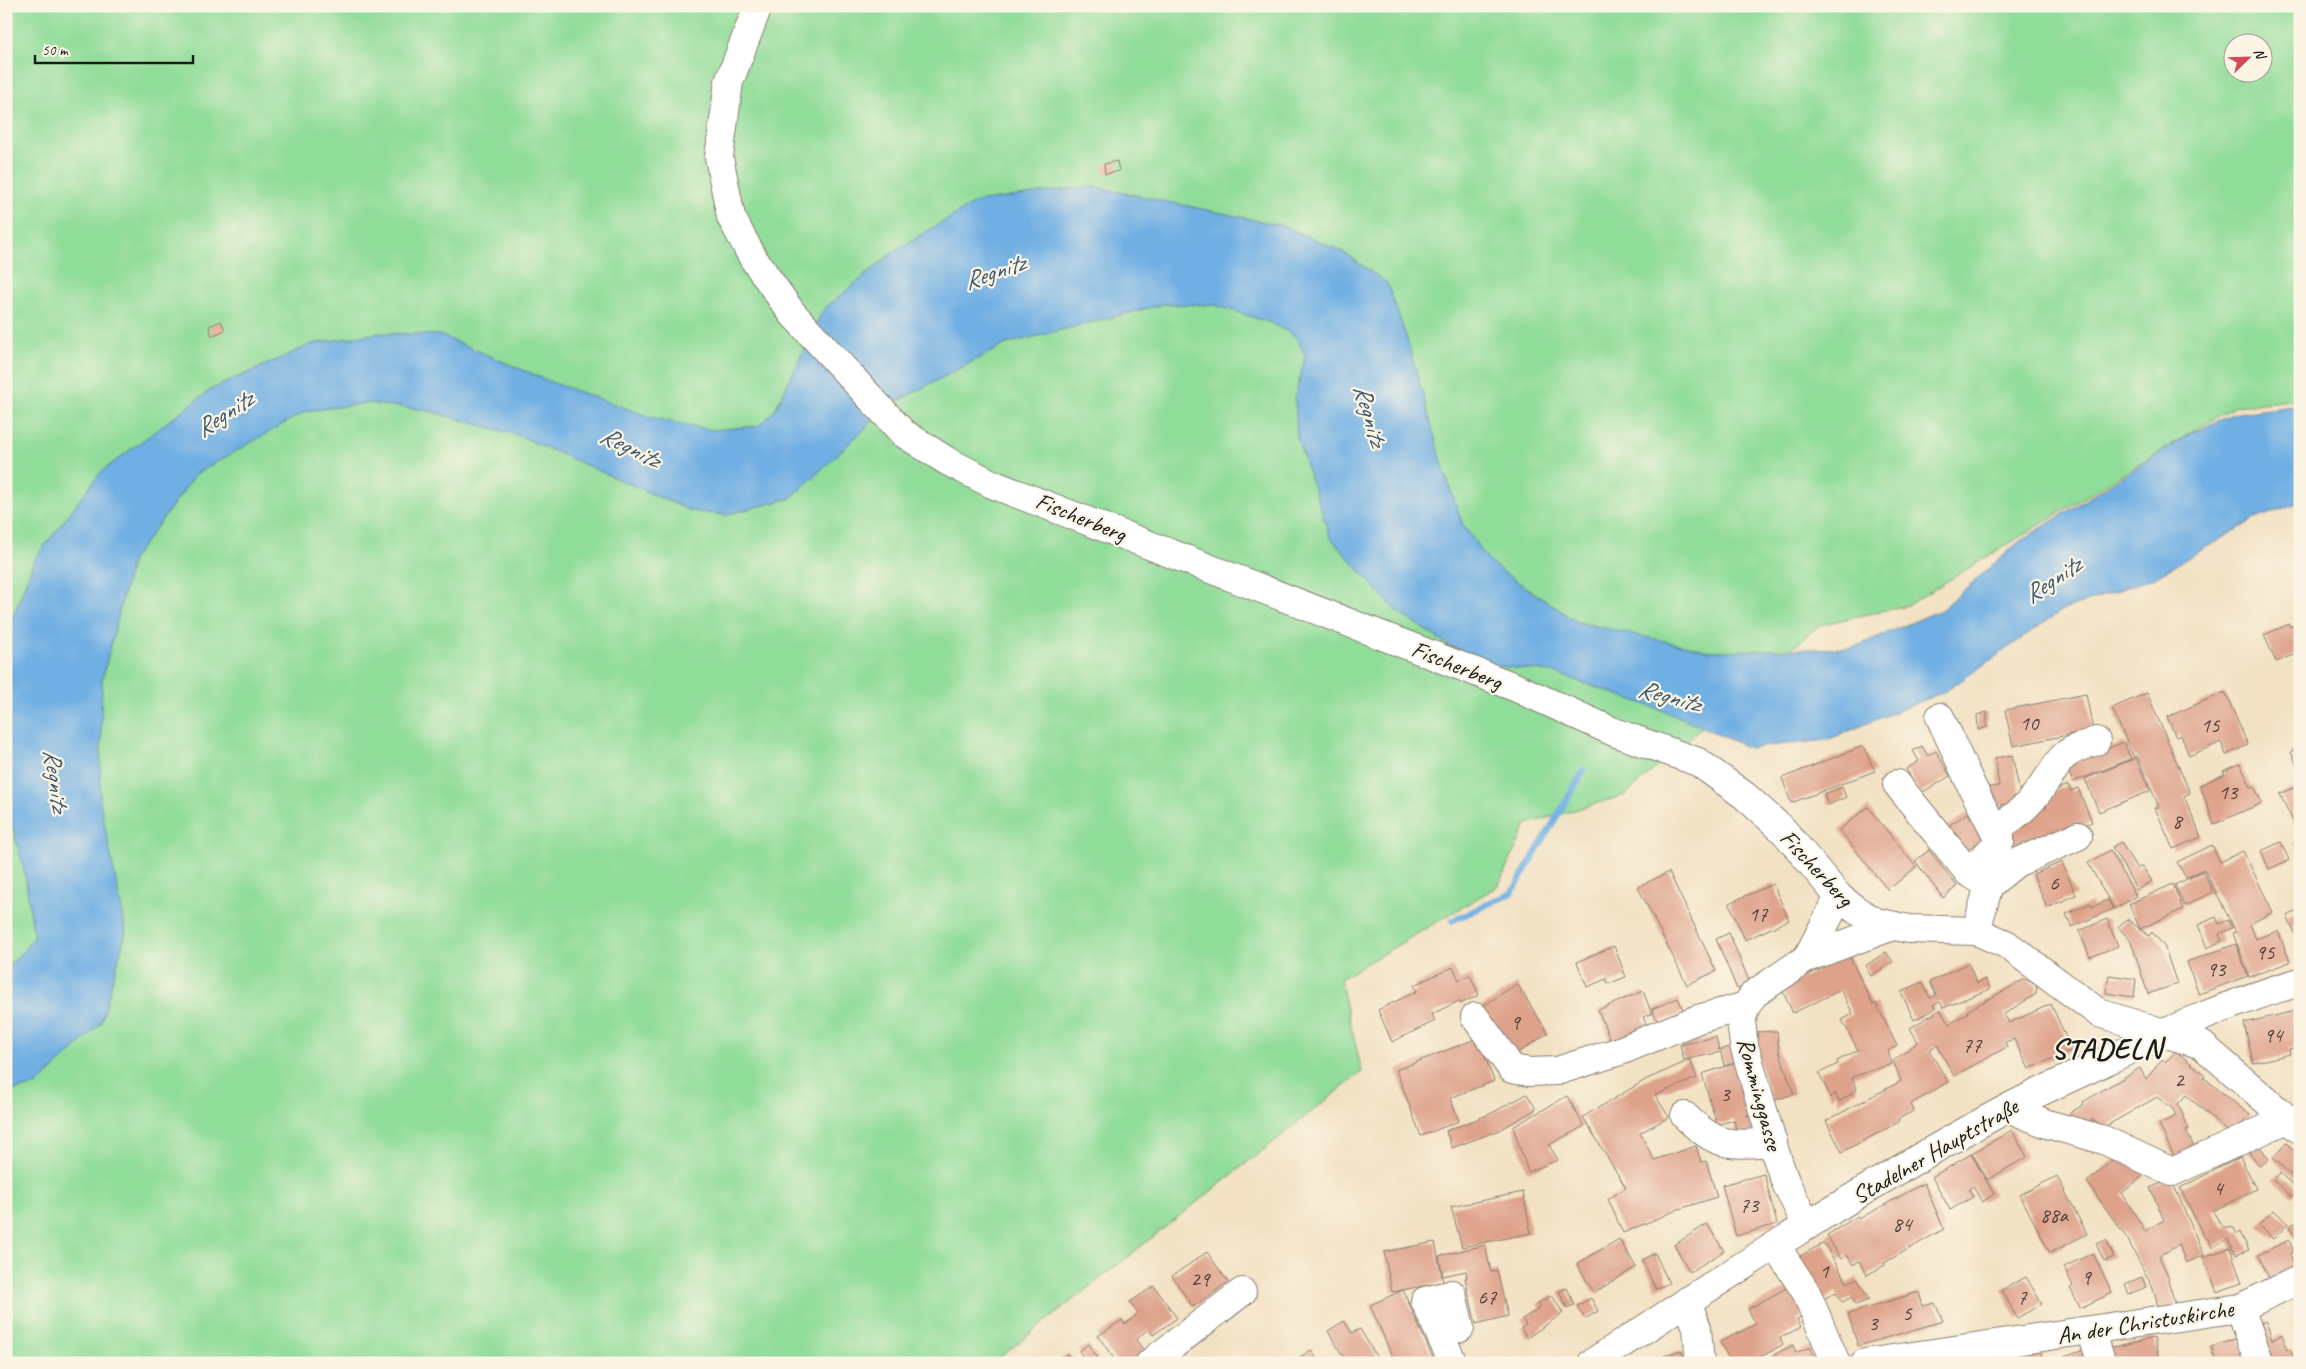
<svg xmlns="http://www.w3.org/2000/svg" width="2306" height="1369" viewBox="0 0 2306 1369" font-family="Caveat,sans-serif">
<rect width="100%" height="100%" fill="#fcf5e5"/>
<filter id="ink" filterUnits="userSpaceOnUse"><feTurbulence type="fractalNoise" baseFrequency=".02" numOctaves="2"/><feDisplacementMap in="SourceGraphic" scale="10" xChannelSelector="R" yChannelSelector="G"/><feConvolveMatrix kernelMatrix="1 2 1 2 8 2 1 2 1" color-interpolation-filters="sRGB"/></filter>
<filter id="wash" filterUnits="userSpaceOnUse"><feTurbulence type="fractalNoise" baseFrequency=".0096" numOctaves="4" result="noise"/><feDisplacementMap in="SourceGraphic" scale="20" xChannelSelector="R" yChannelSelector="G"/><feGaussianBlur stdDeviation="1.12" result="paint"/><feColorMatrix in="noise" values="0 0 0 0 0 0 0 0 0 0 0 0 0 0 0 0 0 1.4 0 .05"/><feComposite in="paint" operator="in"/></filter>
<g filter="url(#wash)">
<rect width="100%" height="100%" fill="#f2e1c2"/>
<path fill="#90dc99" stroke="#567c5a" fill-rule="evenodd" d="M6,6H2300V399L2235,406L1908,605L1819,625L1625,795L1527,824L1498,886L1340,979L1362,1072L993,1363H6ZM2234,42H2264V72H2234Z"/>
<path fill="#6fafe3" stroke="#466680" d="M1091,186L1284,226L1343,252L1387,283L1406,336L1445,473L1463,525L1490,563L1577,622L1710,651L1852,648L1941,610L2019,542L2190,434L2232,414L2300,405V502L2255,519L2155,577L2061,611L1946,691L1827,740L1749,748L1673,714L1552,672L1497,666L1457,651L1395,610L1330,537L1297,438L1295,398L1305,356L1296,337L1274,324L1215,305L1164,304L1006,344L890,405L791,498L725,515L691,511L517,435L425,410L368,403L306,411L196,474L132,560L102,680L100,802L126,931L101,1023L37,1085L6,1092V970L34,938L25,874L6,801V636L34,560L101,472L210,390L312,344L379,333L440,335L551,382L654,418L711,430L759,426L775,410L823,310L896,250L976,202Z"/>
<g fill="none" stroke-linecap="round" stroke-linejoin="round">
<path stroke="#6fafe3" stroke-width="6" d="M1452,921L1512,893L1584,770"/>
</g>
<g id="blocks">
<g fill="#dea28b">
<path d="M1117,161L1119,171L1105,174L1104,164Z"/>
<path d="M221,321L225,330L212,336L209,326Z"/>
<path d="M2300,623V652L2276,662L2264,635L2289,624L2290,627Z"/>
<path d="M2225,692L2248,745L2226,755L2221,742L2189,756L2181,735L2176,737L2167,717Z"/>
<path d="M2147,693L2190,793L2184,796L2201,837L2173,849L2155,808L2159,807L2137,756L2134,758L2112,708Z"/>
<path d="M2086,694L2093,730L2013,746L2005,710Z"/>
<path d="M1987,712V727L1978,730L1977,715Z"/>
<path d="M2124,742L2131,759L2073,782L2066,766Z"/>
<path d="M1863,746L1875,771L1791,803L1782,778Z"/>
<path d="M1922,746L1928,756L1936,751L1950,776L1921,793L1906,769L1919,761L1913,751Z"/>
<path d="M2300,748V768H2298L2291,752Z"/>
<path d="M2012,755L2022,803L2001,805L2002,810L1988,812L1981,788L1999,786L1995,758Z"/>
<path d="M2136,758L2150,791L2099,812L2085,779Z"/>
<path d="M2240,764L2251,787L2254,786L2262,803L2214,824L2200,785L2225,774L2223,771Z"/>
<path d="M2068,785L2071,791L2078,788L2092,822L2014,853L2004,830L2029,814L2047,807L2042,796Z"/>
<path d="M2300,785V827L2296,828L2280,794Z"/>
<path d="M1842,787L1846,797L1828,805L1824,794Z"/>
<path d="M1868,807L1916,867L1888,890L1839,830Z"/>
<path d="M1968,813L1985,838L1961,853L1945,828Z"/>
<path d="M2300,840V856L2294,843Z"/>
<path d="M2121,842L2137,869L2142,866L2152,881L2137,890L2112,847Z"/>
<path d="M2281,842L2289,860L2269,869L2261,851Z"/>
<path d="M2212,845L2220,862L2243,851L2273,912L2250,924L2256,939L2278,931L2290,962L2249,977L2233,933L2236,932L2204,869L2186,878L2177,862Z"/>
<path d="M1929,850L1957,886L1943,898L1915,861Z"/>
<path d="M2110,850L2136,896L2114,909L2088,863Z"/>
<path d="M2062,862L2076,895L2047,908L2033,874Z"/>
<path d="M2203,871L2213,892L2184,906L2175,885Z"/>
<path d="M1669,872L1716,971L1687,985L1638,887Z"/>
<path d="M1773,884L1789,920L1745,940L1729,903Z"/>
<path d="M2173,884L2183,909L2140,929L2129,904Z"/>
<path d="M2108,900L2113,909L2072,927L2066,914L2091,903L2092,907Z"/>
<path d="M2300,910V945L2287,916Z"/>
<path d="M2216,917L2219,924L2228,920L2232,928L2219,934L2222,941L2207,948L2198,925Z"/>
<path d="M2107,919L2118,946L2090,957L2079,931Z"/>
<path d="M2127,919L2149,936L2152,932L2164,946L2177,984L2148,994L2131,941L2118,927Z"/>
<path d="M1729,933L1750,983L1737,989L1716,939Z"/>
<path d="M2236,944L2248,976L2199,994L2187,962Z"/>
<path d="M1614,946L1626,977L1608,984L1606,979L1587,987L1577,962Z"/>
<path d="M1886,952L1893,962L1871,976L1865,966Z"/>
<path d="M1849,955L1873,1005L1876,1003L1897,1046L1888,1051L1892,1064L1852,1077L1857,1090L1839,1102L1835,1093L1831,1098L1819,1073L1838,1064L1837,1061L1858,1050L1842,1020L1853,1014L1841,990L1793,1013L1781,988Z"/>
<path d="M1968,963L1977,983L1985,979L1990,989L1943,1008L1940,1002L1933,1005L1935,1009L1914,1020L1901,992L1922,982L1930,998L1936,995L1930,982Z"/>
<path d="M1453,967L1459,980L1470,975L1479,995L1460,1004L1459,1001L1432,1014L1435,1021L1392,1042L1378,1010L1417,991L1414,985Z"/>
<path d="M2109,975L2136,979L2134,997L2106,993Z"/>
<path d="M2025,979L2037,985L2036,994L2004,1014L2009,1023L2051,1004L2072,1050L2029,1069L2014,1039L2005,1042L2007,1047L1954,1076L1937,1045L1929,1050L1948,1082L1911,1104L1914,1111L1898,1119L1899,1122L1842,1152L1826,1121L1901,1081L1893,1061L1918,1042L1910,1028L1940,1010L1949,1024L1968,1013L1967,1011Z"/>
<path d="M1517,984L1548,1033L1513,1056L1481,1007Z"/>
<path d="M1643,991L1652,1014L1643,1017L1647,1026L1611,1042L1598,1010Z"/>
<path d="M1678,998L1684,1012L1658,1023L1652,1009Z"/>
<path d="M2300,1010V1047L2289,1049L2290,1054L2253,1063L2244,1023Z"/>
<path d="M1777,1031L1779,1051L1794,1094L1772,1101L1757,1055V1032Z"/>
<path d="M1716,1037L1719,1050L1732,1046L1736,1063L1724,1066L1721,1052L1684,1060L1680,1045Z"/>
<path d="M1478,1038L1494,1081L1450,1098L1459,1121L1421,1136L1396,1070Z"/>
<path d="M2176,1051L2205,1075L2203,1077L2250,1115L2232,1135L2186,1095L2178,1104L2189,1129L2186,1130L2197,1154L2177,1163L2159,1124L2176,1116L2173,1109L2157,1097L2099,1130L2093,1119L2079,1128L2070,1113L2084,1104L2083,1102L2140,1068L2146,1079L2162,1060L2165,1063Z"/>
<path d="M1690,1060L1697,1078L1655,1095L1669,1117L1640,1133L1654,1160L1696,1146L1701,1162L1706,1161L1717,1197L1679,1209L1623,1233L1608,1199L1626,1188L1583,1117L1647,1079Z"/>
<path d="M1735,1063L1751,1114L1746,1116L1751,1115L1755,1131L1737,1136L1734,1120L1717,1125L1702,1074Z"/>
<path d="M1527,1094L1536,1109L1500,1130L1452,1148L1446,1131L1490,1114Z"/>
<path d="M1567,1096L1584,1126L1549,1145L1558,1160L1528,1172L1513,1127Z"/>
<path d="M2012,1130L2027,1157L1987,1180L1972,1153Z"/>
<path d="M2286,1143L2300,1155V1183L2273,1158Z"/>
<path d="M2258,1144L2269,1159L2260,1166L2248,1151Z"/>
<path d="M2123,1151L2144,1175L2122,1193L2145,1231L2164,1220L2150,1188L2171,1179L2204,1255L2186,1263L2179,1245L2159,1256L2169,1278L2168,1280L2176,1307L2159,1309L2152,1286L2128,1240L2087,1182Z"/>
<path d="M1971,1154L1994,1194L1982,1202L1973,1186L1969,1189L1973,1197L1950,1210L1932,1177Z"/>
<path d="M2240,1157L2256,1189L2213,1211L2222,1227L2234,1228L2237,1234L2240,1232L2249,1250L2236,1255L2228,1239L2212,1247L2207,1237L2205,1238L2180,1188Z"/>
<path d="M2280,1173L2298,1190L2292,1197L2273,1180Z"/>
<path d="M1764,1174L1777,1224L1736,1236L1722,1185Z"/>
<path d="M2057,1176L2087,1234L2050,1253L2020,1195Z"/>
<path d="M1924,1183L1944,1229L1884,1263L1885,1265L1867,1275L1859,1261L1853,1265L1847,1255L1841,1259L1827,1235L1858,1216L1859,1219Z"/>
<path d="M1523,1192L1531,1233L1462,1247L1451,1207Z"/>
<path d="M2274,1210L2288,1224L2273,1239L2259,1225Z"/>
<path d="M2300,1220V1245L2289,1226Z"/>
<path d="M1707,1224L1724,1251L1690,1272L1674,1245Z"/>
<path d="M1619,1239L1636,1267L1594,1293L1577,1264Z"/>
<path d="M2106,1240L2114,1257L2104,1261L2096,1244Z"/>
<path d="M2289,1240L2294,1252L2290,1254L2296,1268L2270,1280L2258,1255Z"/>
<path d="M1435,1242L1443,1282L1392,1292L1384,1252Z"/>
<path d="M1824,1243L1847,1283L1857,1278L1869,1300L1855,1305L1852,1297L1842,1302L1836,1292L1824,1299L1800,1256Z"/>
<path d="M1485,1245L1491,1272L1497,1270L1508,1316L1476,1324L1465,1278H1467L1466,1271L1443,1276L1439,1256Z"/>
<path d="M2230,1248L2242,1283L2217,1292L2203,1257Z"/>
<path d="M1207,1252L1228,1282L1193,1307L1172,1276Z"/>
<path d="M1655,1253L1669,1283L1656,1289L1642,1260Z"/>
<path d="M2093,1253L2112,1293L2080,1308L2070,1288L2073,1286L2064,1267Z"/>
<path d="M2026,1277L2042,1304L2017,1318L2002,1290Z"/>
<path d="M2142,1277L2146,1287L2129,1294L2125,1284Z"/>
<path d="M1792,1285L1807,1314L1797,1319L1801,1327L1780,1338L1783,1344L1770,1352L1748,1363H1731L1720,1342L1756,1324L1748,1309Z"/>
<path d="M1154,1286L1177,1318L1153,1335L1149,1329L1142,1334L1136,1340L1145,1352L1130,1363H1117L1098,1336L1122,1320L1125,1324L1132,1319L1138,1313L1130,1302Z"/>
<path d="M1567,1288L1574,1305L1567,1308L1559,1291Z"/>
<path d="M1403,1290L1435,1363H1395L1370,1305Z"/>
<path d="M1919,1292L1923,1306L1935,1303L1943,1321L1858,1346L1848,1314Z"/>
<path d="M1552,1295L1563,1313L1527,1338L1521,1328L1526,1325L1522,1319L1540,1308L1537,1304Z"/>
<path d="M1591,1298L1598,1311L1585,1319L1577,1306Z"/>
<path d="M1344,1321L1352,1333L1360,1329L1377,1358L1369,1363H1347L1328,1331Z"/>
<path d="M2266,1321L2272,1340L2282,1335L2288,1350L2291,1349L2297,1363H2270L2256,1325Z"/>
<path d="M2154,1338L2159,1362L2114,1363L2109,1348Z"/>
<path d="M2238,1338L2247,1363H2216L2211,1347Z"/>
<path d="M1088,1344L1101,1363H1088L1079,1351Z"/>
<path d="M1793,1345L1796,1353L1810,1347L1817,1363L1776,1361L1773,1355Z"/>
<path d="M2038,1345L2044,1363H2030L2025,1350Z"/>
<path d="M2086,1349L2091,1363H2049Z"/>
<path d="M1311,1350L1319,1363H1300L1297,1359Z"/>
<path d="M1681,1350L1686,1363H1646Z"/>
<path d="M1068,1354L1075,1363H1056Z"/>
</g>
</g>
</g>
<g filter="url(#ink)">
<use href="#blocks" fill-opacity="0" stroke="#877e6f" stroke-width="1"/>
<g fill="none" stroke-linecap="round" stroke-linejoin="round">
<g stroke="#877e6f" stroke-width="30">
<g id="minor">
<path d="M1940,717L1972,787L2000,841"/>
<path d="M1897,784L1968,872L1989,885L1976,931"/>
<path d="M1968,872L2000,842V825C2021,815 2036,796 2049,777C2054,771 2057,763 2062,758C2070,749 2085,745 2096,741"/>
<path d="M1989,885L2016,863L2078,836"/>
<path d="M1807,958L1893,926"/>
<path d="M1475,1017L1512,1069L1529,1072L1557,1071L1620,1051L1698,1019L1746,1006"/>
<path d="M2164,1033L2202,1045L2299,1129"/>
<path d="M2008,1108L2047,1124L2104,1140L2172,1172L2287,1119"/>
<path d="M1685,1116C1718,1148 1729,1145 1773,1142"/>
<path d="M1807,1226L1785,1181L1776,1155L1744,1045L1741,1021L1746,1006L1754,994L1807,958L1839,897"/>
<path d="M1776,1246L1806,1292L1836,1363"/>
<path d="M1687,1301L1697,1328L1700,1363"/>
<path d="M2240,1308L2260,1363"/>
<path d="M2091,1331L2102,1363"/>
<path d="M1150,1363L1242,1292"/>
<path d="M1453,1363L1425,1301L1452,1294L1460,1328"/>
<path d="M1865,1363L2240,1308L2300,1279"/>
</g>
</g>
<g stroke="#877e6f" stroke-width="30">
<g id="major">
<path d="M758,6L729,82L719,157L731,217L753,258L792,313L903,433L947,461L992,484L1517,688L1614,732L1698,762L1745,796L1784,831L1839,897L1856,910L1876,922L1909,929L1976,931L2006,944L2099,1013L2164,1033"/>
<path d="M1592,1363C1728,1275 1864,1186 2006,1109C2036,1093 2067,1079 2098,1065C2163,1033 2229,1002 2300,982"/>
</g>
</g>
<use href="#minor" stroke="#fff" stroke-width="28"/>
<use href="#major" stroke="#fff" stroke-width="28"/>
</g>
</g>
<g text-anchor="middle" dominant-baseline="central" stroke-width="4.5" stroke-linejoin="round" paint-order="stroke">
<g font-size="21" fill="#4c3e38">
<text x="2029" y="723">10</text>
<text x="2210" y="725">15</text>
<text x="2228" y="792">13</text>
<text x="2177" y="821">8</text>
<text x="2054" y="883">6</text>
<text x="1758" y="914">17</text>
<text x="2265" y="952">95</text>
<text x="2216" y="969">93</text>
<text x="1515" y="1022">9</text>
<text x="2273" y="1035">94</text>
<text x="1972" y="1045">77</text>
<text x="2179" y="1080">2</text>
<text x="1725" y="1094">3</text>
<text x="2218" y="1188">4</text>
<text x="1749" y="1205">73</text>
<text x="2054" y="1215">88a</text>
<text x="1902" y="1224">84</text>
<text x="1824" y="1271">1</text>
<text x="2086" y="1277">9</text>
<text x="1200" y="1279">29</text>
<text x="1487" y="1297">67</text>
<text x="2022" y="1297">7</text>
<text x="1907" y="1313">5</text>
<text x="1873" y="1323">3</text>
</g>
<g font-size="24" fill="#1c1c1c" stroke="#fcf5e5">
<text transform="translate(1081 517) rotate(22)">Fischerberg</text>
<text transform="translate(1457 665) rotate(22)">Fischerberg</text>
<text transform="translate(1817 868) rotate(47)">Fischerberg</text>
<text transform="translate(1760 1094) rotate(75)">Romminggasse</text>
<text transform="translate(1935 1151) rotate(-30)">Stadelner Hauptstraße</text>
<text transform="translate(2145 1322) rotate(-9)">An der Christuskirche</text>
</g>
<g font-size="25" font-style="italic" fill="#3d576c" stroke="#fcf5e5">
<text transform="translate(994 272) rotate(-19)">Regnitz</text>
<text transform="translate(224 414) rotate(-33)">Regnitz</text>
<text transform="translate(1370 415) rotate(74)">Regnitz</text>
<text transform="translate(630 447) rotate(26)">Regnitz</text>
<text transform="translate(2052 580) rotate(-34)">Regnitz</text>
<text transform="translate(1669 696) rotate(15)">Regnitz</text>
<text transform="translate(56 780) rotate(82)">Regnitz</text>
</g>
<g font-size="29" font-weight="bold" letter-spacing="1" fill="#1c1c1c" stroke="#fcf5e5">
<text x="2107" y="1048">STADELN</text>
</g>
</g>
<rect width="2306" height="1369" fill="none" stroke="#fcf5e5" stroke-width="25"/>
<g transform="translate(2248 58) rotate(67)"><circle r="24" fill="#fcf5e5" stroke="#a29e95"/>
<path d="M0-4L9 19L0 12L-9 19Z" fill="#d1495b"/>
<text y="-8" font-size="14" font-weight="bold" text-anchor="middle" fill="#1c1c1c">N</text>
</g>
<path d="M35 55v8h158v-8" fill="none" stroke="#1c1c1c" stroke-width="2.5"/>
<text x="42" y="55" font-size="15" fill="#1c1c1c" stroke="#fcf5e5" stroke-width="4" paint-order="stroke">50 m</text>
</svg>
